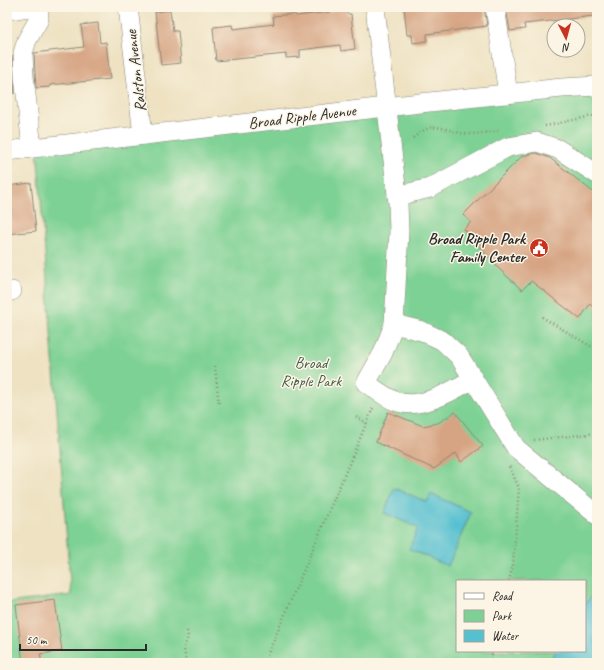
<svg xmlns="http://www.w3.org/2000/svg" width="604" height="670" viewBox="0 0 604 670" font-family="Caveat,sans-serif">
<rect width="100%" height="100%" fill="#fcf5e5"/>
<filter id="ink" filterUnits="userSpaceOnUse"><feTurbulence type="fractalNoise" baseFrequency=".025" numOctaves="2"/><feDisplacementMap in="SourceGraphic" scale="8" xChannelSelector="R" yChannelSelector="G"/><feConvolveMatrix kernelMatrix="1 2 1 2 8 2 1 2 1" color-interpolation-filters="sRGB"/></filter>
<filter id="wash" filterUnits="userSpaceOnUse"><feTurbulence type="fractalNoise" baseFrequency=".012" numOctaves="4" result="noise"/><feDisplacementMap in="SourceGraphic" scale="16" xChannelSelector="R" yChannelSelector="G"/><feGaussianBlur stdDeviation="0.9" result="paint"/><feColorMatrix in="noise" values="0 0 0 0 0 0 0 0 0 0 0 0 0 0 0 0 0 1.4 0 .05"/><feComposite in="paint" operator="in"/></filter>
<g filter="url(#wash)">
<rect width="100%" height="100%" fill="#eee2c2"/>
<path fill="#7ed194" stroke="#547e60" d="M597,88V146L592,157L597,161V588L585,605V581H457V651H555L549,663H7V603L71,595L37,148Z"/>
<g fill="#55c0d0" stroke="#40767e">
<path d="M394,488L427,502L431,494L471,512L448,566L409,549L418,528L384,513Z"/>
<path d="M597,588V663H549L555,651H585V605Z"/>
</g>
<g id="blocks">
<g fill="#d6a483">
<path d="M331,7H347V14H351L355,49L341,51L340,45L300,50V57L286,58V54L216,61L213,28L214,27L232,25L233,29L274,24L273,16L295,14L296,16L331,12Z"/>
<path d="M404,7H484L487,26L427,34V41L413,43L412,35H407Z"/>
<path d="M506,7H593L594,16L524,24L525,29L510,31Z"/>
<path d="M170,10L173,31H178L181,63L161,65L155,12Z"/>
<path d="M98,23L100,43L106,42L110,79L50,85V87L36,88L34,53L84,47L81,25Z"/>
<path d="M7,56H12L15,93L7,94Z"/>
<path d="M536,153L550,158L597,195V309L590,304L580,319L531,281L522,290L497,267L464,229L471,222L463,215L522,156Z"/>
<path d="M31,183L36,231L7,234V186Z"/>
<path d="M388,412L423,426L438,423L455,412L483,446L461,462L456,453L434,469L376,442Z"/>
<path d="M55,600L62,651L40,654L42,663H23L16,605Z"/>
</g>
</g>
</g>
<g filter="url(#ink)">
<use href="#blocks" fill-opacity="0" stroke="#8c8676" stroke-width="1"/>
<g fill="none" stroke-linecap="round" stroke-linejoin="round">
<g stroke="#8c8676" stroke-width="20">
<g id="minor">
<path d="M128,7L143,135"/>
<path d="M375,7L398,203L399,231L394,324L422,331L443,341L459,356L516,448L597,515"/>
<path d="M495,7L508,94"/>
<path d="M7,10L30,7"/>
<path d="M32,148L24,77L23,53L27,40L39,19L38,7"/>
<path d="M7,151L420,103L562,88L597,86"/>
<path d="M397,196L430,188L508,147L537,142L558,149L597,174"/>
<path d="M7,292L12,291"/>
<path d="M394,324L383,353L366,383C375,389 385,397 395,401C420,411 452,391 473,379"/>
</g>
</g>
<g stroke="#8c8676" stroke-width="2.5" stroke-dasharray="1 3" stroke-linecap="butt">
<path d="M545,126L597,115"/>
<path d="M413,138C436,118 444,132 469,134C479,134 489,132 498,131"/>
<path d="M542,317L597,350"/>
<path d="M215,366L219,405"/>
<path d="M356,417L367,423"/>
<path d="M534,440L597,433"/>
<path d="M509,581L513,565L519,488L509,466"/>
<path d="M7,663H8"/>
<path d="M186,663L184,648L188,637L187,630"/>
<path d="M264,663L373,408"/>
<path d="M490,663L493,651"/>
</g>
<use href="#minor" stroke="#fff" stroke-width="19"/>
</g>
</g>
<defs>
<g id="civic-disc" transform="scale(1)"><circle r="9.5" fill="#c8321e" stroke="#fcf5e5"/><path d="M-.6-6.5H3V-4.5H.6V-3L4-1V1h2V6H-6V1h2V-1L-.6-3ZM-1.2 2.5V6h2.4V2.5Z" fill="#fff"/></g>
</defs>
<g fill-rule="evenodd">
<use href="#civic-disc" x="539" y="248"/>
</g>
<g text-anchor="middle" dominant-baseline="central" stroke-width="3" stroke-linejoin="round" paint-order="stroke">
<g font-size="16" fill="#2b2b2b" stroke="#fcf5e5">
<text transform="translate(136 71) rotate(-97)">Ralston Avenue</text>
<text transform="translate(302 117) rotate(-7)">Broad Ripple Avenue</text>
</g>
<g font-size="16" font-weight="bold" fill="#2b2b2b" stroke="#fcf5e5" text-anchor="end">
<text x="525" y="239">Broad Ripple Park<tspan x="525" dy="18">Family Center</tspan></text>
</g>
<g font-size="16" fill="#445d4a" stroke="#fcf5e5">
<text x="311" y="363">Broad<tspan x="311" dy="18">Ripple Park</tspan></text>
</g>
</g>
<rect width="604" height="670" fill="none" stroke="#fcf5e5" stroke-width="24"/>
<rect x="456" y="580" width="130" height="72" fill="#fcf5e5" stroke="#a8a49b"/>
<rect x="464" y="593" width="20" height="6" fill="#ffffff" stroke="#a8a49b"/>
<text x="492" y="600" font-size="12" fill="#2b2b2b">Road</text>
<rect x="464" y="610" width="20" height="12" fill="#7ed194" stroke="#a8a49b"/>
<text x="492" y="620" font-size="12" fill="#2b2b2b">Park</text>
<rect x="464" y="630" width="20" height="12" fill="#55c0d0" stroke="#a8a49b"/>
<text x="492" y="640" font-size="12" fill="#2b2b2b">Water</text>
<g transform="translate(566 38) rotate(174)"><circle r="19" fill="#fcf5e5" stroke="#a8a49b"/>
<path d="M0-3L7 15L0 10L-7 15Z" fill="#c8321e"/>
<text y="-6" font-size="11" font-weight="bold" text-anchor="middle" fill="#2b2b2b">N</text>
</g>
<path d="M20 644v6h126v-6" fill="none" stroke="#2b2b2b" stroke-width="2"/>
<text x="26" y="644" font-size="12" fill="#2b2b2b" stroke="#fcf5e5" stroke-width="3" paint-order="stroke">50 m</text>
</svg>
